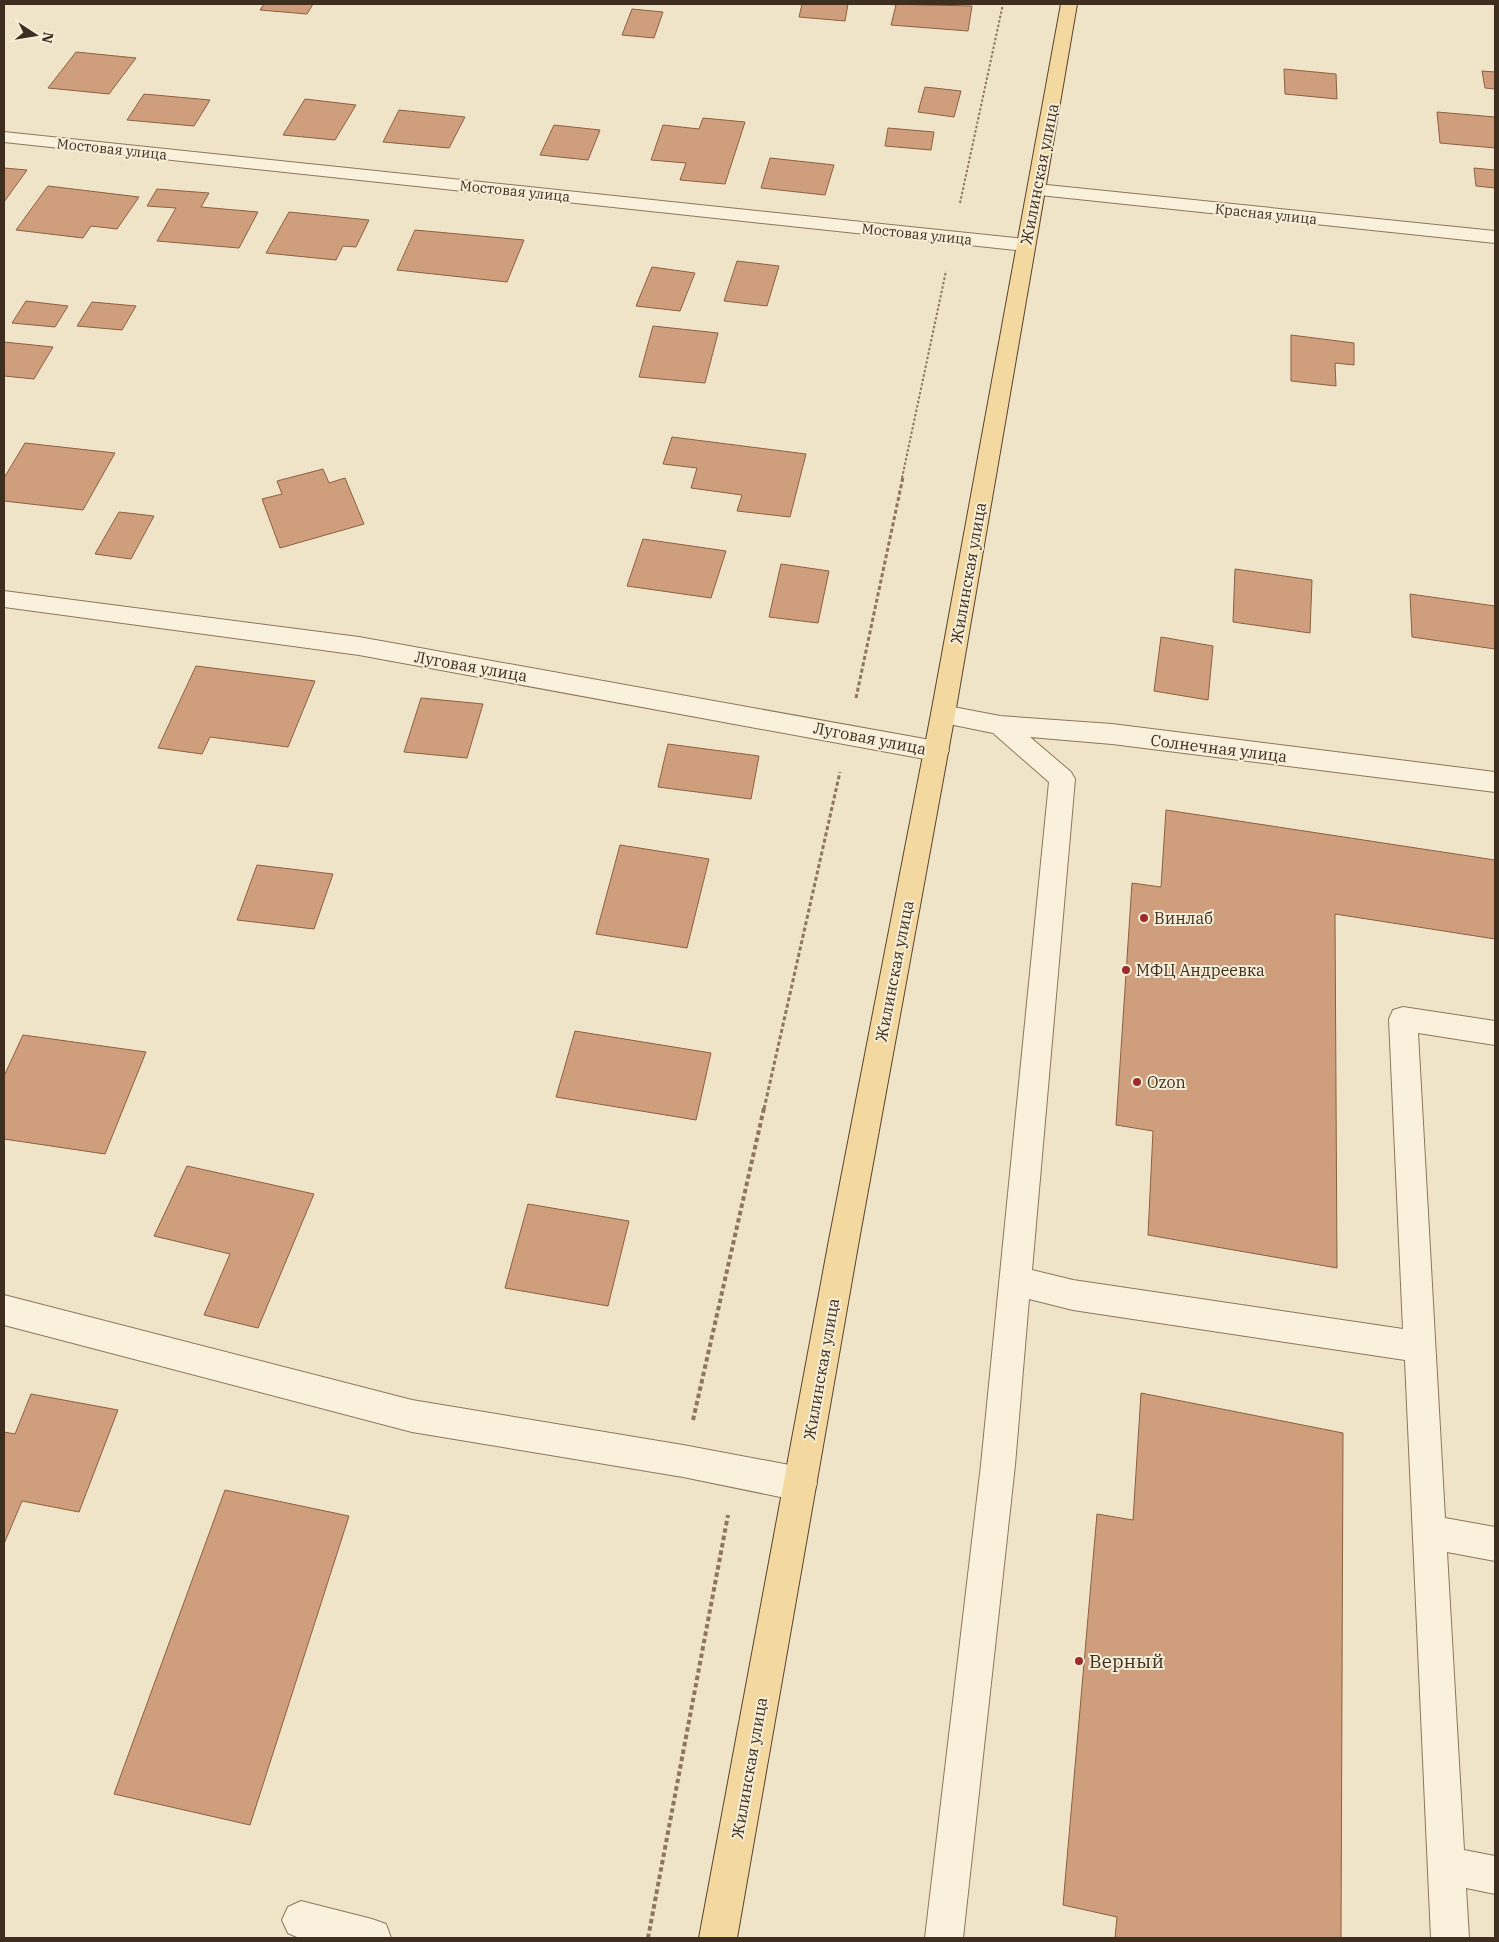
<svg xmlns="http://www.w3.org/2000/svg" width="1499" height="1942" viewBox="0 0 1499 1942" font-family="'IBM Plex Serif',serif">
<rect width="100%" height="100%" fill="#f0e4c8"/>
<g fill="#cf9f7d" stroke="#8d5f41">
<path d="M264,4H313L307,14L260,10Z"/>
<path d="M802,4H848L845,21L799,17Z"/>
<path d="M885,4L972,6L968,31L891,25L896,5Z"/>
<path d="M632,9L663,12L654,38L622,35Z"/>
<path d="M76,52L136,58L109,94L48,88Z"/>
<path d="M1284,69L1336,74L1337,99L1285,94Z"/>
<path d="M1482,71L1495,72V89L1485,88Z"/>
<path d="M925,87L961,91L954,117L918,112Z"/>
<path d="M144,94L210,100L194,126L127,120Z"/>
<path d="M305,99L356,105L335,140L283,135Z"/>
<path d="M399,110L465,117L449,148L383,142Z"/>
<path d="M1437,112L1495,117V148L1440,143Z"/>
<path d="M703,118L745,122L725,184L680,180L686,163L651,160L663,125L699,129Z"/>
<path d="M554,125L600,130L588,160L540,155Z"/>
<path d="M888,128L934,132L931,150L885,146Z"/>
<path d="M770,158L834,165L825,195L761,188Z"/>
<path d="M4,168L27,170L4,202Z"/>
<path d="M1474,168L1495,170V188L1476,186Z"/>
<path d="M48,186L139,197L117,229L91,226L83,238L16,230Z"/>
<path d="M157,189L209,193L201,207L258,212L239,248L157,241L176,208L147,206Z"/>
<path d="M289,212L369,220L356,247L343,246L336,260L266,253Z"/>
<path d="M415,230L524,240L507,282L397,270Z"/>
<path d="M737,261L779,266L767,306L724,301Z"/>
<path d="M652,267L695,273L680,311L636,306Z"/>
<path d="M26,301L68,306L55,327L12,323Z"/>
<path d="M92,302L136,306L122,330L77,326Z"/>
<path d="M653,326L718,333L705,383L639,377Z"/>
<path d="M1291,335L1354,343V365L1335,363L1336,386L1291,381Z"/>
<path d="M4,342L53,347L34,379L4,376Z"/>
<path d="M672,437L806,454L790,517L737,511L742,495L691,488L697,468L663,464Z"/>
<path d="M25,443L115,453L83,510L4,501V478Z"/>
<path d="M323,469L329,483L345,478L364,524L280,548L262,499L282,494L277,481Z"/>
<path d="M119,512L154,516L131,559L95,554Z"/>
<path d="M643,539L726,551L711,598L627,586Z"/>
<path d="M781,564L829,571L818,623L769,617Z"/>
<path d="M1235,569L1312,580L1310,633L1233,622Z"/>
<path d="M1410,594L1495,606V649L1412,637Z"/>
<path d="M1161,637L1213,646L1208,700L1154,691Z"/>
<path d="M196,666L315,681L288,747L210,737L202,754L158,748Z"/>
<path d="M421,698L483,704L467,758L404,752Z"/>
<path d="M668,744L759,756L751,799L658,787Z"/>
<path d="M1166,810L1495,860V939L1335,914L1337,1268L1148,1235L1153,1131L1116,1125L1132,883L1161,887Z"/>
<path d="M620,845L709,859L687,948L596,934Z"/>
<path d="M257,865L333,874L314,929L237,920Z"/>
<path d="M575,1031L711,1053L696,1120L556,1097Z"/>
<path d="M23,1035L146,1052L105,1154L4,1139V1076Z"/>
<path d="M187,1166L314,1194L258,1328L204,1315L230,1254L154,1236Z"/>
<path d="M528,1204L629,1221L608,1306L505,1288Z"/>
<path d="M1141,1393L1343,1433L1341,1938H1115L1117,1917L1063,1905L1097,1514L1133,1520Z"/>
<path d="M31,1394L118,1410L79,1512L22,1501L4,1544V1432L15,1434Z"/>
<path d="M225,1490L349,1516L250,1825L114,1794Z"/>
</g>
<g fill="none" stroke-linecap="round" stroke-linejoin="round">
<g stroke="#8d765c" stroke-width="2">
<g id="minor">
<path d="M4,132L1025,239L1032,241L1035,245L1032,249L1025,251L4,142Z"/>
<path d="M1037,184L1495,231V243L1030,194L1028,190L1030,186Z"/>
<path d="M4,591L359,637L936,741L945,744L949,751L945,758L936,761L359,655L4,607Z"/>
<path d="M943,705L1000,716L1112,724L1495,772V792L1112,744L1030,737L1071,772L1075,779L1032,1270L1073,1280L1403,1329L1389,1019L1393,1010L1403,1007L1495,1021V1045L1418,1033L1445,1518L1495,1527V1561L1447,1552L1464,1850L1495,1856V1894L1466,1888L1469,1938H1431L1405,1360L1073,1310L1029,1299L1015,1465L963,1938H925L981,1465L1049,782L993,733L934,721L931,714L934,707Z"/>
<path d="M4,1295L412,1400L683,1445L800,1467L812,1472L817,1484L812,1496L800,1501L683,1477L412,1432L4,1325Z"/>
<path d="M301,1901L372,1919L386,1924L391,1938H299L288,1933L282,1920L288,1907Z"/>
</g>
</g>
<g stroke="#5b4430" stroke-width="2">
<path id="major" d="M1061,4H1077L955,714L859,1240L737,1938H699L829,1240L931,714Z"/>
</g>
<g stroke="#8d765c" stroke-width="2" stroke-dasharray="2.5 2" stroke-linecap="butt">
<path d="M960,203L1003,4"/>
<path d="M902,478L946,271"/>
</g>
<g stroke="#8d765c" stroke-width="3" stroke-dasharray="4 2.5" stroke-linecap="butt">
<path d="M856,698L903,477"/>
<path d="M764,1109L840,772"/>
</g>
<g stroke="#8d765c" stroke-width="4" stroke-dasharray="4.5 3" stroke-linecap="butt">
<path d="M693,1420L764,1108"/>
<path d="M648,1938L728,1515"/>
</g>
<use href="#minor" fill="#faf1dc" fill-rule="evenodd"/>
<use href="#major" fill="#f3d9a0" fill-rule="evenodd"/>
</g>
<g fill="#9e2a2b" stroke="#f7eed8" stroke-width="2">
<circle cx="1144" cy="918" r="5"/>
<circle cx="1126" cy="970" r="5"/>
<circle cx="1137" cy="1082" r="5"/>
<circle cx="1079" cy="1661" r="5"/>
</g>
<g text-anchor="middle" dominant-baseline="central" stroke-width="4" stroke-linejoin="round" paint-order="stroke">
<g font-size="14" fill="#3d2e20" stroke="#f7eed8">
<text transform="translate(112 149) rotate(6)">Мостовая улица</text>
<text transform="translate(515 191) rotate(6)">Мостовая улица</text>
<text transform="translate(1266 214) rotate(6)">Красная улица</text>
<text transform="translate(917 234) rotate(6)">Мостовая улица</text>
</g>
<g font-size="16" fill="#3d2e20" stroke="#f7eed8">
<text transform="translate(1039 174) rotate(-79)">Жилинская улица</text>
<text transform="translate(968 573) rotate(-80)">Жилинская улица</text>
<text transform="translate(471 666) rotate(10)">Луговая улица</text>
<text transform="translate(870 738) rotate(11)">Луговая улица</text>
<text transform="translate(1219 748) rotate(7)">Солнечная улица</text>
<text transform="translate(894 971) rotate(-79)">Жилинская улица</text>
<text transform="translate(821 1369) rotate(-80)">Жилинская улица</text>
<text transform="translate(749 1768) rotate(-80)">Жилинская улица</text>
</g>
<g font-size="16" fill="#3d2e20" stroke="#f7eed8" text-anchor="start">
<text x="1154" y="918">Винлаб</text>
<text x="1136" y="970">МФЦ Андреевка</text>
<text x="1147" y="1082">Ozon</text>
</g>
<g font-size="19" fill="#3d2e20" stroke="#f7eed8" text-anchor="start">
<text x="1089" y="1661">Верный</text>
</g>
</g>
<rect width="1499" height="1942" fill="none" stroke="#3d2e20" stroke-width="10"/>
<g transform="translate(35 35) rotate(102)" stroke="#f7eed8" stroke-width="4" paint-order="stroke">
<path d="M0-4L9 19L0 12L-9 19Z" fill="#3d2e20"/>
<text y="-8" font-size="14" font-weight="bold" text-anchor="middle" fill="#3d2e20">N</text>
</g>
</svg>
